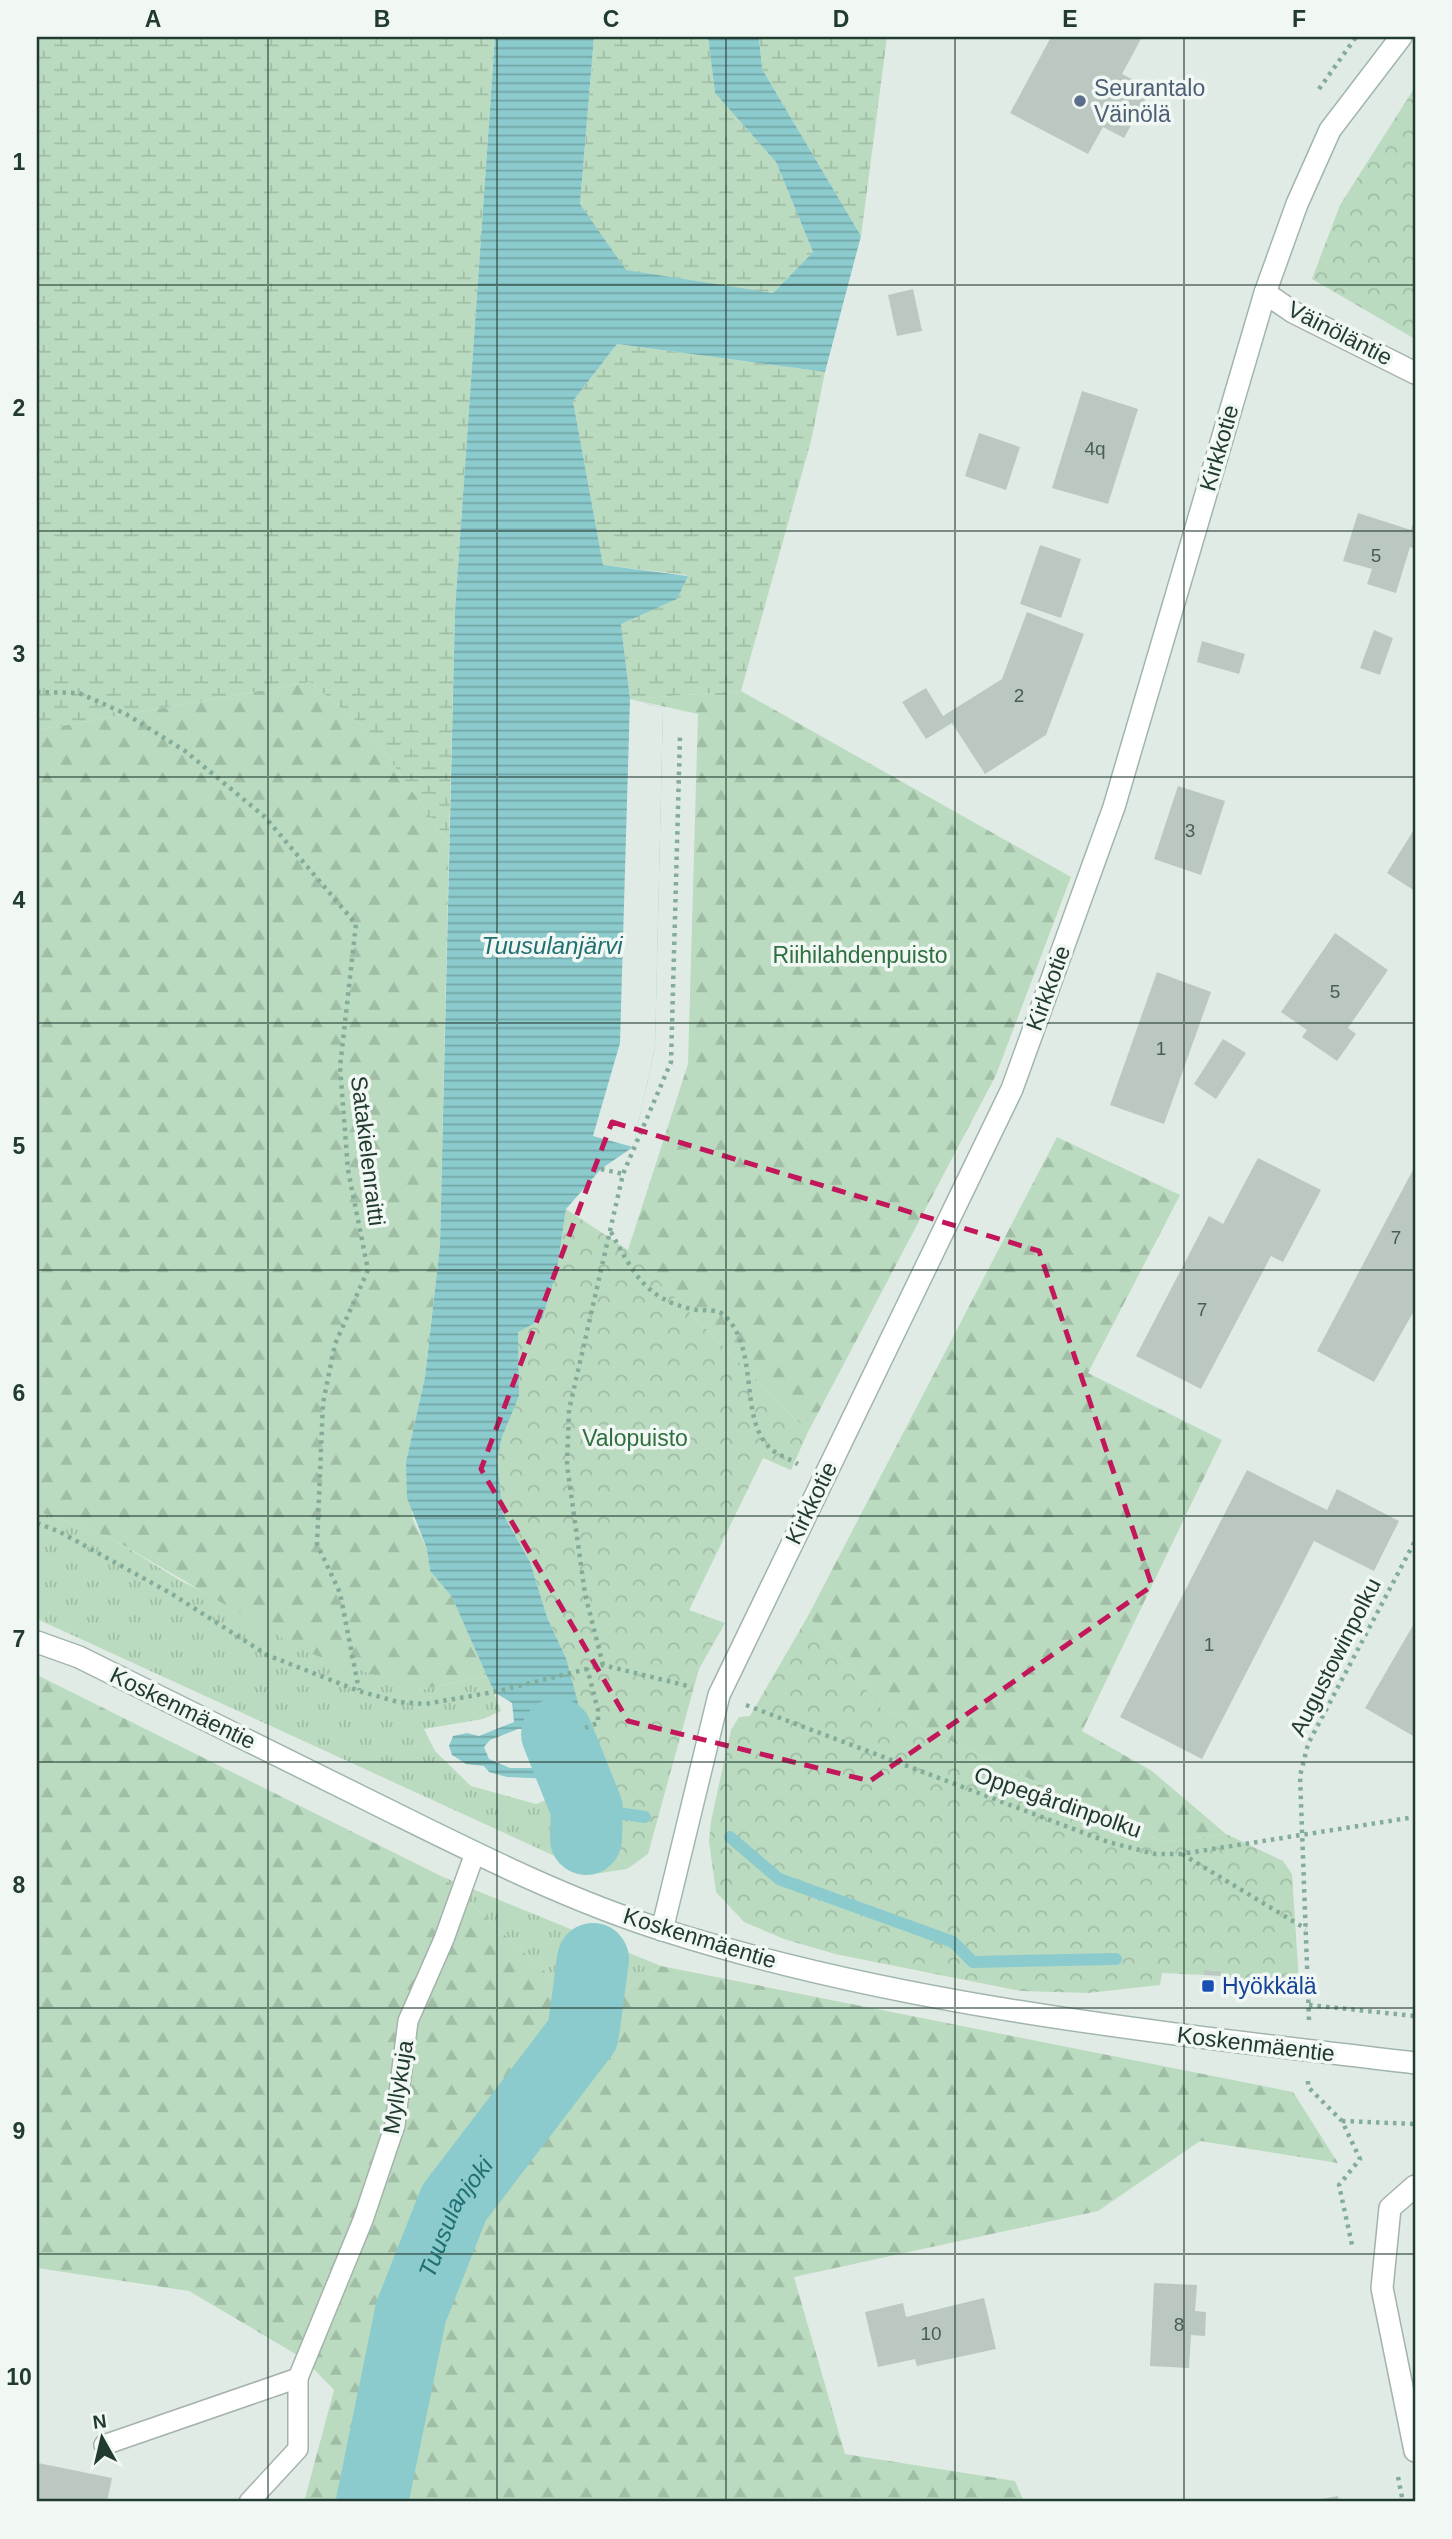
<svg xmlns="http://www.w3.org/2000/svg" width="1452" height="2539" viewBox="0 0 1452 2539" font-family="Arial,sans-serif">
<defs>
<pattern id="grass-tufts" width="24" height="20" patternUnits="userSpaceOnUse" patternTransform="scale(1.75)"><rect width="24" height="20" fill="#bbdbc0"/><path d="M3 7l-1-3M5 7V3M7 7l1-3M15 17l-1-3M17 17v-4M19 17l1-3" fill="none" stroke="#a0bda5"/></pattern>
<pattern id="forest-firs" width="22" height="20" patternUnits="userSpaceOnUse" patternTransform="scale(1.75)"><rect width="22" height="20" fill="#bbdbc0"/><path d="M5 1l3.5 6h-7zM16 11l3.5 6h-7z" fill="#a0bda5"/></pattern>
<pattern id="wetland-marsh" width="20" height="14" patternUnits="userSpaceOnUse" patternTransform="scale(1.75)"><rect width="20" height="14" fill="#bbdbc0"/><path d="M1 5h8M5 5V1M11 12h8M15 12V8" fill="none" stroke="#a0bda5"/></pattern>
<pattern id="park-crowns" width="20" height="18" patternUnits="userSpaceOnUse" patternTransform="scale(1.75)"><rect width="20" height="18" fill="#bbdbc0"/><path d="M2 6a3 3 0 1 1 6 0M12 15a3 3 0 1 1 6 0" fill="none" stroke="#a0bda5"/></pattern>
<pattern id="water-rules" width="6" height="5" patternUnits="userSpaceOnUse" patternTransform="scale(1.75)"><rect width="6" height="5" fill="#8ccbcd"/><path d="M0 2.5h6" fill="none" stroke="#72a6a7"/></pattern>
</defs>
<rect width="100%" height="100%" fill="#e1ebe5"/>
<g fill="url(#grass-tufts)">
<path d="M37,1511L111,1538L183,1582L419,1690L487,1676L501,1711L483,1719L424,1729L435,1751L471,1786L536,1804L561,1794L575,1823L593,1840L601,1835L627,1869L594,1874L37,1619Z"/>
<path d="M441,1876L661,1966L591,2014Z"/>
</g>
<g fill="url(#forest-firs)">
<path d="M310,682L371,733L449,843L440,1245L425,1377L406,1462L413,1520L427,1549L430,1571L452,1597L494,1692L487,1676L419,1690L306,1652L111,1538L37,1511V730Z"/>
<path d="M741,691L1071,877L996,1075L808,1432L628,1250L688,1064L698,714L630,699Z"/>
<path d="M1057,1137L1180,1195L1088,1373L1222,1440L1082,1731L1152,1771L1226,1834L1162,1842L881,1708L808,1616Z"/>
<path d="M37,1675L441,1876L591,2014L661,1966L1293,2092L1338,2163L1200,2141L1098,2211L794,2277L845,2454L1015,2481L1024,2502H304L334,2390L304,2359L189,2291L37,2268Z"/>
</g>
<g fill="url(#wetland-marsh)">
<path d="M37,37H495L455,610L449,843L371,733L310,682L37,730Z"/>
<path d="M594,37H708L715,93L776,162L813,252L773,293L626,271L580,204Z"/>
<path d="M759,37H887L861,236L762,69Z"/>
<path d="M617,344L825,372L811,441L741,691L630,699L621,623L677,599L687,575L603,565L573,401Z"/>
</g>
<g fill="url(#park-crowns)">
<path d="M1415,87V339L1312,279L1340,205Z"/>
<path d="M566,1209L628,1250L808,1432L791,1470L763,1458L689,1610L725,1623L699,1669L648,1854L627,1869L601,1835L604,1811L566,1658L547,1617L530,1562L503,1514L497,1460L502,1437L518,1396V1332L557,1270Z"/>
<path d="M808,1616L881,1708L1162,1842L1226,1834L1283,1861L1292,1874L1299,1982L1293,1988L1220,1976V1971L1204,1970V1975L1162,1973L1160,1985L1088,1993L1021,1991L835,1954L784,1939L744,1922L716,1892L709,1842L711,1821L731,1730L739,1717L750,1716Z"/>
</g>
<path fill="url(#water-rules)" d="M495,37H594L580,204L626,270L773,293L813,252L776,162L715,93L708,37H759L762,69L861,236L825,372L617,344L573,401L603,565L688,576L677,599L621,624L630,699L663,708L655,1048L633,1147L601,1169L566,1209L557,1270L542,1319L518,1332L519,1396L502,1437L497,1460L503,1514L530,1562L547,1617L566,1658L584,1725L528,1744L522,1729H518L490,1740L484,1747L489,1759L510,1768H546L540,1751L587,1734L604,1811L601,1835L593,1840L581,1835L571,1812L552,1779L507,1777L489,1772L484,1766L466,1764L452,1755L449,1746L453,1736L467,1733L479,1736L514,1722L512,1703L494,1692L452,1597L430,1571L427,1549L407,1498L406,1462L425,1377L440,1245L455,610Z"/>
<path fill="#e1ebe5" d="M630,699L663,708L655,1048L633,1147L593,1136L620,1043Z"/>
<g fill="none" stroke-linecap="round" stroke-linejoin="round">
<g stroke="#8ccbcd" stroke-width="12">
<path d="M590,1809L645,1817"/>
<path d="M730,1837L779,1879L953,1942L973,1962L1116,1959"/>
</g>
<g stroke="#8ccbcd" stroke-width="72">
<path d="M557,1734L587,1809L586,1839"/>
<path id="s1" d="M372,2502L411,2312L454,2203L583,2034L593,1959"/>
</g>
</g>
<g fill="#bac8c1">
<path d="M1051,37H1142L1122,74L1151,89L1124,138L1103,127L1088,154L1010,113Z"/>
<path d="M913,289L922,331L897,336L888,295Z"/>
<path d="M1082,391L1138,409L1108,504L1052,488Z"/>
<path d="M979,433L1020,447L1006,490L965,476Z"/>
<path d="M1358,513L1411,530L1415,518V549L1410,547L1396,593L1367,584L1372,569L1343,561Z"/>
<path d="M1040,545L1081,559L1061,618L1020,604Z"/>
<path d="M1027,612L1084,634L1046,735L985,774L952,723L926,739L902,702L926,688L943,716L1002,679Z"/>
<path d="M1374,630L1393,638L1380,675L1360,668Z"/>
<path d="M1202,641L1245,654L1239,674L1197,662Z"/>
<path d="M1178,786L1225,801L1201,875L1154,859Z"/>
<path d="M1415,828V891L1387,873Z"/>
<path d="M1335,933L1388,970L1348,1028L1356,1034L1337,1061L1302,1037L1307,1030L1281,1012Z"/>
<path d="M1157,972L1211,992L1164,1124L1110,1105Z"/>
<path d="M1223,1039L1246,1053L1216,1099L1194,1084Z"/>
<path d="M1258,1158L1321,1190L1283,1262L1271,1256L1201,1389L1136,1356L1209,1216L1223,1224Z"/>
<path d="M1415,1166V1309L1374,1382L1317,1351Z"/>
<path d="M1247,1470L1327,1510L1337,1489L1399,1521L1374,1571L1314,1541L1202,1759L1120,1717Z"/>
<path d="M1415,1622V1737L1365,1708Z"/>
<path d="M1204,1970L1220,1971V1976L1204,1975Z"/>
<path d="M1154,2283L1197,2285L1195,2311L1206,2312L1205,2336L1191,2335L1189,2368L1150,2366Z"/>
<path d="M984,2298L996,2349L917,2366L915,2359L878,2367L865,2312L903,2303L906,2317Z"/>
<path d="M38,2463L112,2478L107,2502H37Z"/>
<path d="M1338,2496L1339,2502H1311V2501Z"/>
</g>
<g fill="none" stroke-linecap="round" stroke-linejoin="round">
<g stroke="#a4b3ab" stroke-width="22">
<g id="lane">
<path d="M104,2445L298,2378"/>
<path d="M249,2502L298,2449V2378L363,2220L395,2125L408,2021L444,1939L475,1853"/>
</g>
</g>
<g stroke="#a4b3ab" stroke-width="24">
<g id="street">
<path d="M1265,293L1293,312L1415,373"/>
<path d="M1415,2186L1390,2208L1382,2288L1415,2451"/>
</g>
</g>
<g stroke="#a0b6ac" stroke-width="24">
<g id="secondary">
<path d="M37,1642L79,1657C183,1708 286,1760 390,1811C479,1855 568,1900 663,1930C904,2007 1165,2033 1415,2063"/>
<path d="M662,1930L719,1695L1012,1089L1114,807L1265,293L1297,204L1330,130L1401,37"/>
</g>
</g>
<g stroke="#83ad9a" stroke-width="4.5" stroke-dasharray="3.5 5" stroke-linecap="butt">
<path d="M1319,89L1356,37"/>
<path d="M37,692L79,693L126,714L185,751L265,817L356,924L340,1067L348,1170L368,1270L335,1344L323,1403L317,1544L340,1593L359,1690"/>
<path d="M601,1169L623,1174"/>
<path d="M611,1232C632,1271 645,1299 692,1309C704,1312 718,1307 727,1318C759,1352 739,1419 770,1448C777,1455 790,1459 798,1464"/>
<path d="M37,1523L60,1532L172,1594L267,1655L359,1691L398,1702L425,1704L494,1692L603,1665L692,1687"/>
<path d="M603,1665L585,1594L567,1465L569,1410L623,1174L671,1062L680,736"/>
<path d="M746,1705L1108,1842L1155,1854H1181L1415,1817"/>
<path d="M585,1728L598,1723V1710L587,1668"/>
<path d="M1182,1854L1306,1929"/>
<path d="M1309,2005L1415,2016"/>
<path d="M1309,2020L1300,1776L1308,1744L1415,1541"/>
<path d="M1308,2081V2087L1342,2121L1360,2159L1339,2185L1352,2245"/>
<path d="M1342,2121L1415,2124"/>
<path d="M1398,2477L1403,2502"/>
</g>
<use href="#lane" stroke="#fff" stroke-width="19"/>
<use href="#street" stroke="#fff" stroke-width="21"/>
<use href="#secondary" stroke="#fff" stroke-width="21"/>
</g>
<path fill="none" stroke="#c2185b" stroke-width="5" stroke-dasharray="14 9" stroke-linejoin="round" d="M612,1122L1039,1251L1152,1586L870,1781L628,1721L481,1469Z"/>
<path fill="none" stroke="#223b31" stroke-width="2" stroke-opacity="0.55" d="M268,37V2502M497,37V2502M726,37V2502M955,37V2502M1184,37V2502M37,285H1415M37,531H1415M37,777H1415M37,1023H1415M37,1270H1415M37,1516H1415M37,1762H1415M37,2008H1415M37,2254H1415"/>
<circle fill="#5c6f8a" stroke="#f1f8f4" stroke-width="2.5" cx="1080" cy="101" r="7"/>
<rect fill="#1a4fb4" stroke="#f1f8f4" stroke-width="2.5" x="1201" y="1979" width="14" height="14" rx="3.5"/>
<g text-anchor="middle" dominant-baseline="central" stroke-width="7" stroke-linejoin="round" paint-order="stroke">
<g font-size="19" fill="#485e55">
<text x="1095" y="448">4q</text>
<text x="1376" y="555">5</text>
<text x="1019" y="695">2</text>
<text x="1190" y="830">3</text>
<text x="1335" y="991">5</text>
<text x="1161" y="1048">1</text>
<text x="1396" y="1237">7</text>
<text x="1202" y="1309">7</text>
<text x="1209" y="1644">1</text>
<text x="1179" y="2324">8</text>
<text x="931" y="2333">10</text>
</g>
<g font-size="23" fill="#4e5e75" stroke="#f1f8f4" text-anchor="start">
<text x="1094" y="88">Seurantalo<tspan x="1094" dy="26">Väinölä</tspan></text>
</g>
<g font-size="23" fill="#223b31" stroke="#f1f8f4">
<text transform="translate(1340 333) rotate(27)">Väinöläntie</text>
<text transform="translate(1219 448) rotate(-74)">Kirkkotie</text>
<text transform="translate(1048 988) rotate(-70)">Kirkkotie</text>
<text transform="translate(368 1151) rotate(83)">Satakielenraitti</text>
<text transform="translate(811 1503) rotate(-64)">Kirkkotie</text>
<text transform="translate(1335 1657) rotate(-63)">Augustowinpolku</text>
<text transform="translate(183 1708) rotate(26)">Koskenmäentie</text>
<text transform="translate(1058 1802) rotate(19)">Oppegårdinpolku</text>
<text transform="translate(700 1938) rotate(17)">Koskenmäentie</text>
<text transform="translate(1256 2044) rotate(7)">Koskenmäentie</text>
<text transform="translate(398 2087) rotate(-81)">Myllykuja</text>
</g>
<g font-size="23" fill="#2f6f40" stroke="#f1f8f4">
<text x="860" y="955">Riihilahdenpuisto</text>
<text x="635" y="1438">Valopuisto</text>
</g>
<g font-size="23" fill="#164399" stroke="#f1f8f4" text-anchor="start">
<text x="1222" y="1986">Hyökkälä</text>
</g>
<g font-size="24" font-style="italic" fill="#207073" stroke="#f1f8f4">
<text x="552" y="945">Tuusulanjärvi</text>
<text stroke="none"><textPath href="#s1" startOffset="299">Tuusulanjoki</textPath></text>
</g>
</g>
<rect width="1452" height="2539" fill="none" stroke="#f1f8f4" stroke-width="77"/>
<g transform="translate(102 2438) rotate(352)" stroke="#f1f8f4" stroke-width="5" paint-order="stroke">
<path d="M0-5L12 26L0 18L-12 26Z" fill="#223b31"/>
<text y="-10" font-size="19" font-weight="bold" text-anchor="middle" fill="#223b31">N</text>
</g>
<rect x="38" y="38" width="1376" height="2462" fill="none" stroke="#223b31" stroke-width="2.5"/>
<g font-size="23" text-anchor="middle" font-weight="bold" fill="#223b31">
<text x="153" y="27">A</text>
<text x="382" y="27">B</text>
<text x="611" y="27">C</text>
<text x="841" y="27">D</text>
<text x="1070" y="27">E</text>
<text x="1299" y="27">F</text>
<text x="19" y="170">1</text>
<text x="19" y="416">2</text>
<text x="19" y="662">3</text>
<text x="19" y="908">4</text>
<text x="19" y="1154">5</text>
<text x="19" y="1401">6</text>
<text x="19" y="1647">7</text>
<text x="19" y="1893">8</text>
<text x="19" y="2139">9</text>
<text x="19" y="2385">10</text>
</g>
</svg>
